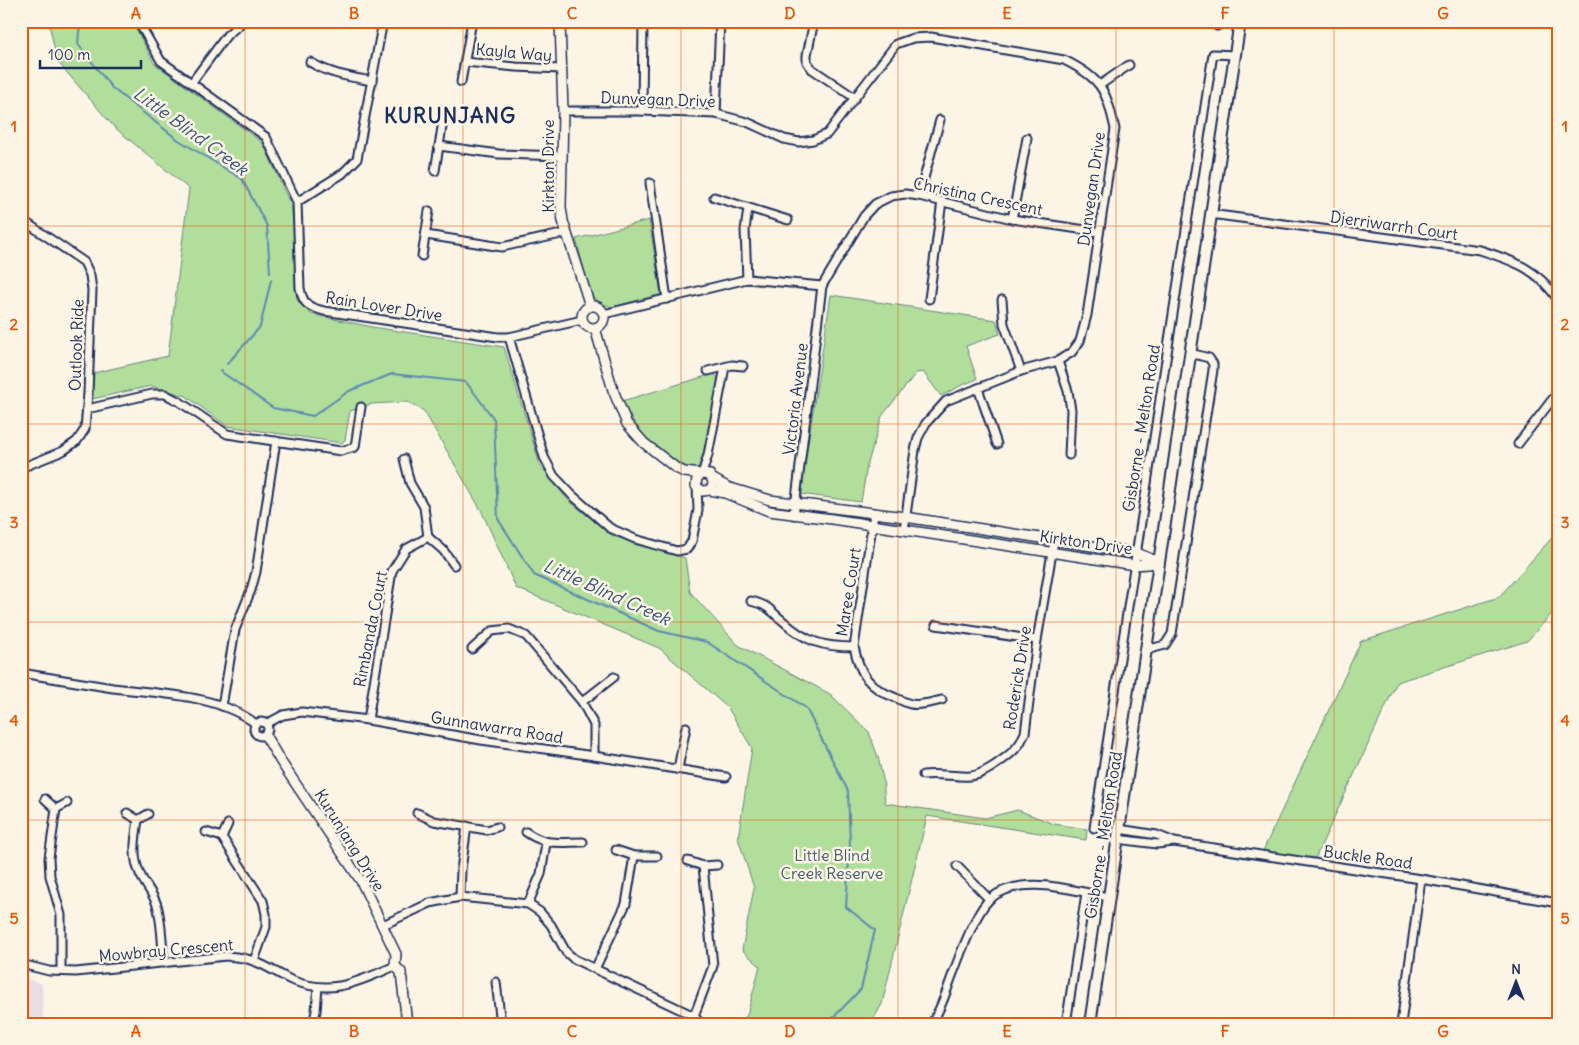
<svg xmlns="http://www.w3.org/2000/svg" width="1579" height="1045" viewBox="0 0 1579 1045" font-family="Delius,sans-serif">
<rect width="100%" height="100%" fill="#fcf5e5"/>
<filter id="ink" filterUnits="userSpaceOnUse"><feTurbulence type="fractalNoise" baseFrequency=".02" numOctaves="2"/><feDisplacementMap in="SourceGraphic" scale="10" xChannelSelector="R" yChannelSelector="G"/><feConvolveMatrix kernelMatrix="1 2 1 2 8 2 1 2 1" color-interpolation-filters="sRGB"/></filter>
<g filter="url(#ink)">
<path fill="#e6dee2" d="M21,977L42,984L43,1024H21Z"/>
<g fill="#b2de9c" stroke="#66867d">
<path d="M52,21H132L154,63L263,143L292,208L297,300L311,314L372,327L504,347L540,465L568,500L613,536L685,558L690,592L738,645L830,694L869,732L878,757L883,779L885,803L985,818L1018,810L1054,824L1087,829L1086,840L927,816L882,1004L871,1024H738L747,1015L760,966L742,950L754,888L738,838L752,748L728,708L659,648L516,588L482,512L424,411L408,402L371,404L350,411L345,440L342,443L227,426L186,396L151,386L92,399L93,373L168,356L189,189L114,127L57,61L50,28Z"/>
<path d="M649,220L661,294L612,307L603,304L591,296L576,239Z"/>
<path d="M831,295L996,320L1000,334L966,346L977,379L960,386L941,396L923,372L916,373L882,416L867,466L861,502L800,494Z"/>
<path d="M713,374L719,378L703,455L698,470C664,462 636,431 622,401Z"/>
<path d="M1558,531V607L1527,641L1397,682L1313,863L1261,855L1361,641L1499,597Z"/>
</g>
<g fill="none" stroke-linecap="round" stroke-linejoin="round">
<g stroke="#5b8ab0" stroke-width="2">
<path d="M80,21L78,44L112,88L177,139L242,179L267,226L270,273"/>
<path d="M227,364L260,327L271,280"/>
<path d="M222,370L220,371L273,408L313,416L349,391L392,374L466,382L494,419L498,519L534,575L659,631L707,642L806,708L848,791L850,844L846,907L875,930L861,989L827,1024"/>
</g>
<g stroke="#1b2f5e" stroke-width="11">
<g id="minor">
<path d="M138,21L161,61L266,137L297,202L300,288C303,305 309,307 324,311L498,337H509L582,320"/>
<path d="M814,21L807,55V62L812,69L855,98"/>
<path d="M1217,26V21"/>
<path d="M310,62C329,74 350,77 372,81"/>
<path d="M465,62L516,67L561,69"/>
<path d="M192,82L227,35L239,25"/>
<path d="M461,82L472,21"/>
<path d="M1100,85L1129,65"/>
<path d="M563,111H642L716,114L747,122L784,139L799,142L813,140L827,134L896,44L913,38L931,37L1064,60C1101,78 1106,89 1115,129L1087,315L1080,341L1072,352L1058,361L1021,371L946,401L926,423L918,438L915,450L904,530"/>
<path d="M642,111L643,21"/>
<path d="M716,114L720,21"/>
<path d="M439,146L499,154L561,156"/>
<path d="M435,171L443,121"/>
<path d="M650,183L667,299"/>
<path d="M919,196L940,120"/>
<path d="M714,197L788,220"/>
<path d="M297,202L342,174L357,159L383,21"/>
<path d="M1210,214L1480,250C1514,261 1537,268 1558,300"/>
<path d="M21,219L84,262L90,275L92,290L88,393L85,429L77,441L63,451L21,468"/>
<path d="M1012,219L1027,138"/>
<path d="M426,235L502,247L566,233"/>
<path d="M422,256L429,211"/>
<path d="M747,279L745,230L748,209"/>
<path d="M929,299L942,201"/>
<path d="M1002,300L1004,324L1021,371"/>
<path d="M604,314L747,279L822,286L864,216L875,204L891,196L905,194L919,196L1012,219L1099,232"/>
<path d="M509,337L544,457L554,476L572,495L610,528L635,539L677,551L687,549L692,541L698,510L697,487"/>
<path d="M1058,361L1068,391L1071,410L1069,455"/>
<path d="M708,371L732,365L743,366"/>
<path d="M978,388L997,444"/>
<path d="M87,409L152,394H165L180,402L227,434L341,451L355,447L361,407"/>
<path d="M1518,444L1558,392"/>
<path d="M404,459L410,483L424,507L428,537"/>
<path d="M702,474L708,455L725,367"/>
<path d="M874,513L854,647C860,675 869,688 896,698C901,700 906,703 911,704C920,706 932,702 942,700"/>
<path d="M794,515L822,286"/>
<path d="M751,601C770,606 768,609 783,621C806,642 823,647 854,647"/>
<path d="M936,625L1037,640"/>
<path d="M472,649L492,631L509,629L526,636L582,702L594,725V756"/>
<path d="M1146,650L1165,645L1172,634L1213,370V364L1209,358L1190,353"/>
<path d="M21,673C52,678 82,683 113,688C160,694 217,694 256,724"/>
<path d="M582,702L614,677"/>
<path d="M222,706L235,630L251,590L256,572L276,441"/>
<path d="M368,720L392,571L406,549L428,537L443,550L454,565"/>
<circle cx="261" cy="729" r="7"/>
<path d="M266,724L283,715L302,712L368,720L481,740L594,756L726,777"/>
<path d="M678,769L686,727"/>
<path d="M923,775C939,773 955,777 971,776C984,775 1013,754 1020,743C1022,740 1023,736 1025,733L1037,640L1054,541"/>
<path d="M45,799L56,809L67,803"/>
<path d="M56,809L49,858L50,876L61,915V971"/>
<path d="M127,813L138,820L148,814"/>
<path d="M417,813L434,821L487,830L497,827"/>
<path d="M138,820C135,839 132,857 140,874C145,885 153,893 157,905C162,922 162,946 164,963"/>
<path d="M1094,828L1213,54L1235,55"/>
<path d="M1119,829L1157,835L1172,841"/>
<path d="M206,832L222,837L228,824"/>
<path d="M526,832C545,846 561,842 583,842"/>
<path d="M222,837L263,901L266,914V927L254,961"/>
<path d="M1117,839L1157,844L1174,842L1421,879L1558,903"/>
<path d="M616,850L634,856H657"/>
<path d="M688,861L703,866L717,865"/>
<path d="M957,866L989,899"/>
<path d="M460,897L461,870L467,826"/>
<path d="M528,904L541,874L546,843"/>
<path d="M383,925L430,903L460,897L528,904L540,912L551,925L566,952L574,959L694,1016L701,1024"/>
<path d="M21,964L49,971L76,972L226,956C235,957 244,957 253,961C266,965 278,974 291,980C332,996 357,982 395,966"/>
<path d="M595,969L626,904L634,856"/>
<path d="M496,982L501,1024"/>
<path d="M694,1016L713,966L703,866"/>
<path d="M313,1024L316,1011L318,987"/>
<path d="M931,1024C942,1009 947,988 954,971C960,954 977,910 990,899C1021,873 1073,891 1109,897"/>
<path d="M1066,1024L1086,893"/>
<path d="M1401,1024L1421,879"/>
</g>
</g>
<g stroke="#1b2f5e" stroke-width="12">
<g id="tertiary">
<path d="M560,21L563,111L561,207L563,221L590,306"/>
<circle cx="593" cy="317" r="11"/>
<path d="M595,328L613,390L627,424L644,443L676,468L684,472L710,475L713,482C713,489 709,491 702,491L696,486L697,478L701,474"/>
<path d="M713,479L727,487L770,500L905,517L1137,553L1158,562"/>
<path d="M710,490L725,493L769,511L832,519L1135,565L1159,563"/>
<path d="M265,735L281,762L361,881L396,954L395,966L401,972L407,1024"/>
</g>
</g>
<g stroke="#1b2f5e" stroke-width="14">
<path id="secondary" d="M1090,1024L1240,21"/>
</g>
<use href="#minor" stroke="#fcf5e5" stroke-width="7"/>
<use href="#tertiary" stroke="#fcf5e5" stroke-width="9"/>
<use href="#secondary" stroke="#fcf5e5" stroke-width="10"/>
</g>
</g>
<path fill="none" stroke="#e8590c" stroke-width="1" stroke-opacity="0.55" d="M245,21V1024M463,21V1024M681,21V1024M898,21V1024M1116,21V1024M1334,21V1024M21,226H1558M21,424H1558M21,622H1558M21,820H1558"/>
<g text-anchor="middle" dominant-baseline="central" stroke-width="5" stroke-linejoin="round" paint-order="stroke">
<g font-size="16" fill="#1b2f5e" stroke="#fcf5e5">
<text transform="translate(514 52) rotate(5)">Kayla Way</text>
<text transform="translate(658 99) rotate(2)">Dunvegan Drive</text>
<text transform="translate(548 166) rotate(-90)">Kirkton Drive</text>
<text transform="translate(1091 189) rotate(-82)">Dunvegan Drive</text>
<text transform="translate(978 196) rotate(12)">Christina Crescent</text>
<text transform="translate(1394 225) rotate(8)">Djerriwarrh Court</text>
<text transform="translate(384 306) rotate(9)">Rain Lover Drive</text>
<text transform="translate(76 345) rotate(-88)">Outlook Ride</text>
<text transform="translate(795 399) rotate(-83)">Victoria Avenue</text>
<text transform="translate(1141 428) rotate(-81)">Gisborne - Melton Road</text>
<text transform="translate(1086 542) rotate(8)">Kirkton Drive</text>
<text transform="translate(848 592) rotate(-81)">Maree Court</text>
<text transform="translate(370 629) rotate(-79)">Rimbanda Court</text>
<text transform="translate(1017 678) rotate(-81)">Roderick Drive</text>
<text transform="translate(497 727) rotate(9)">Gunnawarra Road</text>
<text transform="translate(1103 835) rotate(-81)">Gisborne - Melton Road</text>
<text transform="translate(350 840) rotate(58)">Kurunjang Drive</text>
<text transform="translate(1368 857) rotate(8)">Buckle Road</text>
<text transform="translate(166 950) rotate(-5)">Mowbray Crescent</text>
</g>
<g font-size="16" fill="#415b6e" stroke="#fcf5e5">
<text x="832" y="855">Little Blind<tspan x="832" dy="18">Creek Reserve</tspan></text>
</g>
<g font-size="18" font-style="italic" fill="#365580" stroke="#fcf5e5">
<text transform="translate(191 131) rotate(36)">Little Blind Creek</text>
<text transform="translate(607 592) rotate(24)">Little Blind Creek</text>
</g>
<g font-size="21" font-weight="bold" letter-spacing="1" fill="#1b2f5e" stroke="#fcf5e5">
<text x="450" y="115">KURUNJANG</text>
</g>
</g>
<rect width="1579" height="1045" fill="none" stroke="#fcf5e5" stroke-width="55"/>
<g transform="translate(1516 982)" stroke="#fcf5e5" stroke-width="4" paint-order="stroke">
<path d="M0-4L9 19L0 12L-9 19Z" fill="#1b2f5e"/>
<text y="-8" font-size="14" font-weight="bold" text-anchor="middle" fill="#1b2f5e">N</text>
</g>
<path d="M40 60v8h101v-8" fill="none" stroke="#1b2f5e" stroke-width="2.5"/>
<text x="48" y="60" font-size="15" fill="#1b2f5e" stroke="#fcf5e5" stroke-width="4" paint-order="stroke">100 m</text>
<rect x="28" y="28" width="1524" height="990" fill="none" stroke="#e8590c" stroke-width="2"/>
<g font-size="16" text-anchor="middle" font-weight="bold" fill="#e8590c">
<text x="136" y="19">A</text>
<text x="354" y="19">B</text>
<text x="572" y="19">C</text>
<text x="790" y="19">D</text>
<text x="1007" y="19">E</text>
<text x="1225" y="19">F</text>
<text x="1443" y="19">G</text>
<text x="14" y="132">1</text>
<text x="1565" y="132">1</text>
<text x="14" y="330">2</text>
<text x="1565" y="330">2</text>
<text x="14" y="528">3</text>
<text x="1565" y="528">3</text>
<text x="14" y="726">4</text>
<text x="1565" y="726">4</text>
<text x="14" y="924">5</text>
<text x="1565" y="924">5</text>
<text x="136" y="1037">A</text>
<text x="354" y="1037">B</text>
<text x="572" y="1037">C</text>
<text x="790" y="1037">D</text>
<text x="1007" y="1037">E</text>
<text x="1225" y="1037">F</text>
<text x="1443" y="1037">G</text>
</g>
</svg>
